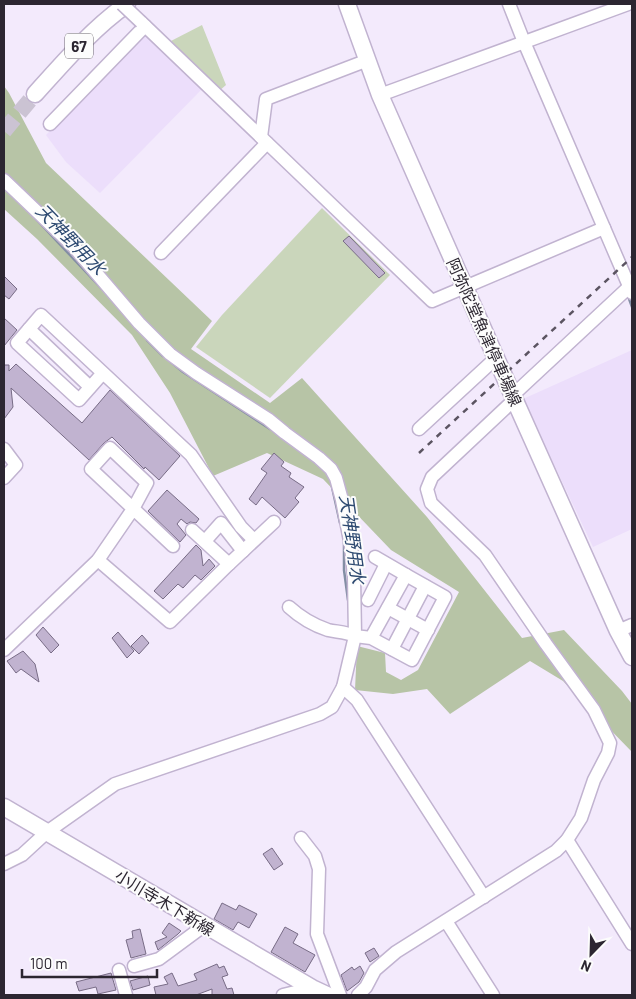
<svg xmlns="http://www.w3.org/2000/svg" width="636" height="999" viewBox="0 0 636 999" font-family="Barlow,'Noto Sans JP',sans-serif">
<rect width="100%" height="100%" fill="#f3eafc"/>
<g fill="#ecdefb">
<path d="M144,35L201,90L100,193L66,162L46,135Z"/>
<path d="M632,350V529L593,547L523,399Z"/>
</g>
<g fill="#cad6bb">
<path d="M202,25L226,85L219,91L169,42Z"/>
<path d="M322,208L390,275L270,398L196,347L222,315Z"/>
</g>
<path fill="#b7c4a6" d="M4,86L9,93L46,163L212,321L191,349L270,403L302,378L427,517L522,638L564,630L622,691L632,704V752L563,681L530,661L450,714L427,689L393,694L355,690L357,646L385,653L386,672L401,680L418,670L459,592L391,550L323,479L267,453L213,476L170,393L132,335L37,239L4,209Z"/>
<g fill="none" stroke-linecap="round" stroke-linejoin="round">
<g stroke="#838ea4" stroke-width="2.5">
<path d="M36,219L102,289"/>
<path d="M628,296L632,307"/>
<path d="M147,340L163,356"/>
<path d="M171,362L183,372L270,429"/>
<path d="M332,487L340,523"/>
<path d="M344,541V570L348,600"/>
</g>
</g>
<g fill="#c1b3d0" stroke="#786c86">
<path d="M349,236L385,273L379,278L343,241Z"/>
<path d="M4,276L17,289L9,299L4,295Z"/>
<path d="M4,318L17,330L4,346Z"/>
<path d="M16,364L82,423L110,390L180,456L159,480L145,467L144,469L112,437L104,443L89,460L11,388L13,407L4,419V365H9V371Z"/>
<path d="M274,453L284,462L281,466L291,473L289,477L304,487L295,498L299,502L285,518L262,497L256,505L249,499L267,473L261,469Z"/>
<path d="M167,490L199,519L196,523L190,522L187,524L181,519L177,524L186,535L180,542L148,511Z"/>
<path d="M196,545L201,550L203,566L209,559L215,566L201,580L195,575L183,588L178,584L163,599L154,591Z"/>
<path d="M43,627L59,645L51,653L36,635Z"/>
<path d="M118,632L134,651L127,658L112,638Z"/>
<path d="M142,635L149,643L139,654L131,646Z"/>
<path d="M23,651L35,664L39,682L21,669L16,673L7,661Z"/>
<path d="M272,848L283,864L274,870L263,854Z"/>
<path d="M222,903L236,910L239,905L257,914L249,928L238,922L233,930L214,919Z"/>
<path d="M169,923L181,931L178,934L158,950L155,942L167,937L162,933Z"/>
<path d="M285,927L298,934L293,943L315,955L305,972L271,952Z"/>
<path d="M140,929L146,954L131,958L126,940L133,938L132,931Z"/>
<path d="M374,948L379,956L370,962L365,953Z"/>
<path d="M217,964L219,968L224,966L228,975L222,977L227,989L232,988L234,995H212V989L196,995H156L154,987L168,984L164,977L172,973L178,986L197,980L194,974Z"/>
<path d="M360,966L364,973L359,982L347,991L341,975L352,967L354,970Z"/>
<path d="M111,973L116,990L98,994L96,987L79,991L76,982Z"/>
<path d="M148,976L150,985L133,990L130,981Z"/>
</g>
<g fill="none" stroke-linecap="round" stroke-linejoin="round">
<path stroke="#cbc3d3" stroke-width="16" stroke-dasharray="16 8" stroke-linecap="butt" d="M4,131L35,94"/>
<g stroke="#c1b3d0" stroke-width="15">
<g id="minor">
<path d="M509,4L524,42L632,293"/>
<path d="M141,22L432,301L604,228"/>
<path d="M380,95L628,4"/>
<path d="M50,124L145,26"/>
<path d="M261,137L266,99L368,60"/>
<path d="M4,180L74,247L139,323L170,354L196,373L268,419L285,433L319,458L331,469L336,478L342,500L351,546L354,577L355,636L371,638L412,660L445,597L406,575L371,638"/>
<path d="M161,253L267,143"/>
<path d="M29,329L90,387"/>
<path d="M102,374L79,400L17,343L41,315L191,455L241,527L254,540"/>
<path d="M513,395L629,287"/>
<path d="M419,429L496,358"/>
<path d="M4,449L16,465L4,478"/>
<path d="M205,541L221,523L243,551"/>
<path d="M375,557L406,575"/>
<path d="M98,560L170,622L229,564L192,530"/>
<path d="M229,564L274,522"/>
<path d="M368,600L386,564"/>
<path d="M289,607C301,618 313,625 328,630C337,632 346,632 355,636L343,687"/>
<path d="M388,608L428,630"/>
<path d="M618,631L632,625"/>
<path d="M392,649L425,586"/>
<path d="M4,650L98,560L133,509L147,483L110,448L91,469L173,546"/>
<path d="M301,838L315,856L319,869L317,934L340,995"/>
<path d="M567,840L632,944"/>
<path d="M4,864L22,855L47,832L115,784L320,714L332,707L343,687L357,700L484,897"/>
<path d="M446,921L493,995"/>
<path d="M134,966L159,959L205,925"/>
<path d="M119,970L126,995"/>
<path d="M283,995L312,988"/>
<path d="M358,995L366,987L375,970L396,952L556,851L567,840L581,818L594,780L608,753L610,743L594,710L546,644L485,555L431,503L427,489L432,477L514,400"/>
</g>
</g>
<g stroke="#c1b3d0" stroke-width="19">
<g id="major">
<path d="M347,4L380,95L496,358L618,631L632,657"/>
<path d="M35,94C64,62 92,29 127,4"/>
<path d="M4,807L312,988L327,995"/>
</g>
</g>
<use href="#minor" stroke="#fff" stroke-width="12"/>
<use href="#major" stroke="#fff" stroke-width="16"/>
<path stroke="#5b5461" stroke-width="2.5" stroke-dasharray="6 6" stroke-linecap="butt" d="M419,453L632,257"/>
<g stroke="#c1b3d0" stroke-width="15" stroke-linecap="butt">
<path id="minor-bridge" d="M122,4L141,22"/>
</g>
<use href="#minor-bridge" stroke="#fff" stroke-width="12"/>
</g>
<g text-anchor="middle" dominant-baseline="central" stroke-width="4" stroke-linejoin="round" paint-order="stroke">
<rect fill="#fcfcfc" stroke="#6a666e" stroke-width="1" x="65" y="33.5" width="28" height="25" rx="4"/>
<g font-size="15" font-weight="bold" fill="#2c2631">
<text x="79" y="46">67</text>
</g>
<g font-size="16" fill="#2c2631" stroke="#fcfcfc">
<text transform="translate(485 332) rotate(66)">阿弥陀堂魚津停車場線</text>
<text transform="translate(165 902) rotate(31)">小川寺木下新線</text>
</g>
<g font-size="18" font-style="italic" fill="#2e4a71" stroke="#fcfcfc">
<text transform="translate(71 239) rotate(46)">天神野用水</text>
<text transform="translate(353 539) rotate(82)">天神野用水</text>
</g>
</g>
<rect width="636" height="999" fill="none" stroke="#2c2631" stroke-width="10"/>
<g transform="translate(591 954) rotate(203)" stroke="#fcfcfc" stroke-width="4" paint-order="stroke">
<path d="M0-4L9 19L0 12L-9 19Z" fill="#2c2631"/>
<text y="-8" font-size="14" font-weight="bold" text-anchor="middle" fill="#2c2631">N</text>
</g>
<path d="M22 969v8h135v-8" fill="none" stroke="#2c2631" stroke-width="2.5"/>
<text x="30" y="969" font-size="15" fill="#2c2631" stroke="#fcfcfc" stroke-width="4" paint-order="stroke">100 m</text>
</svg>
